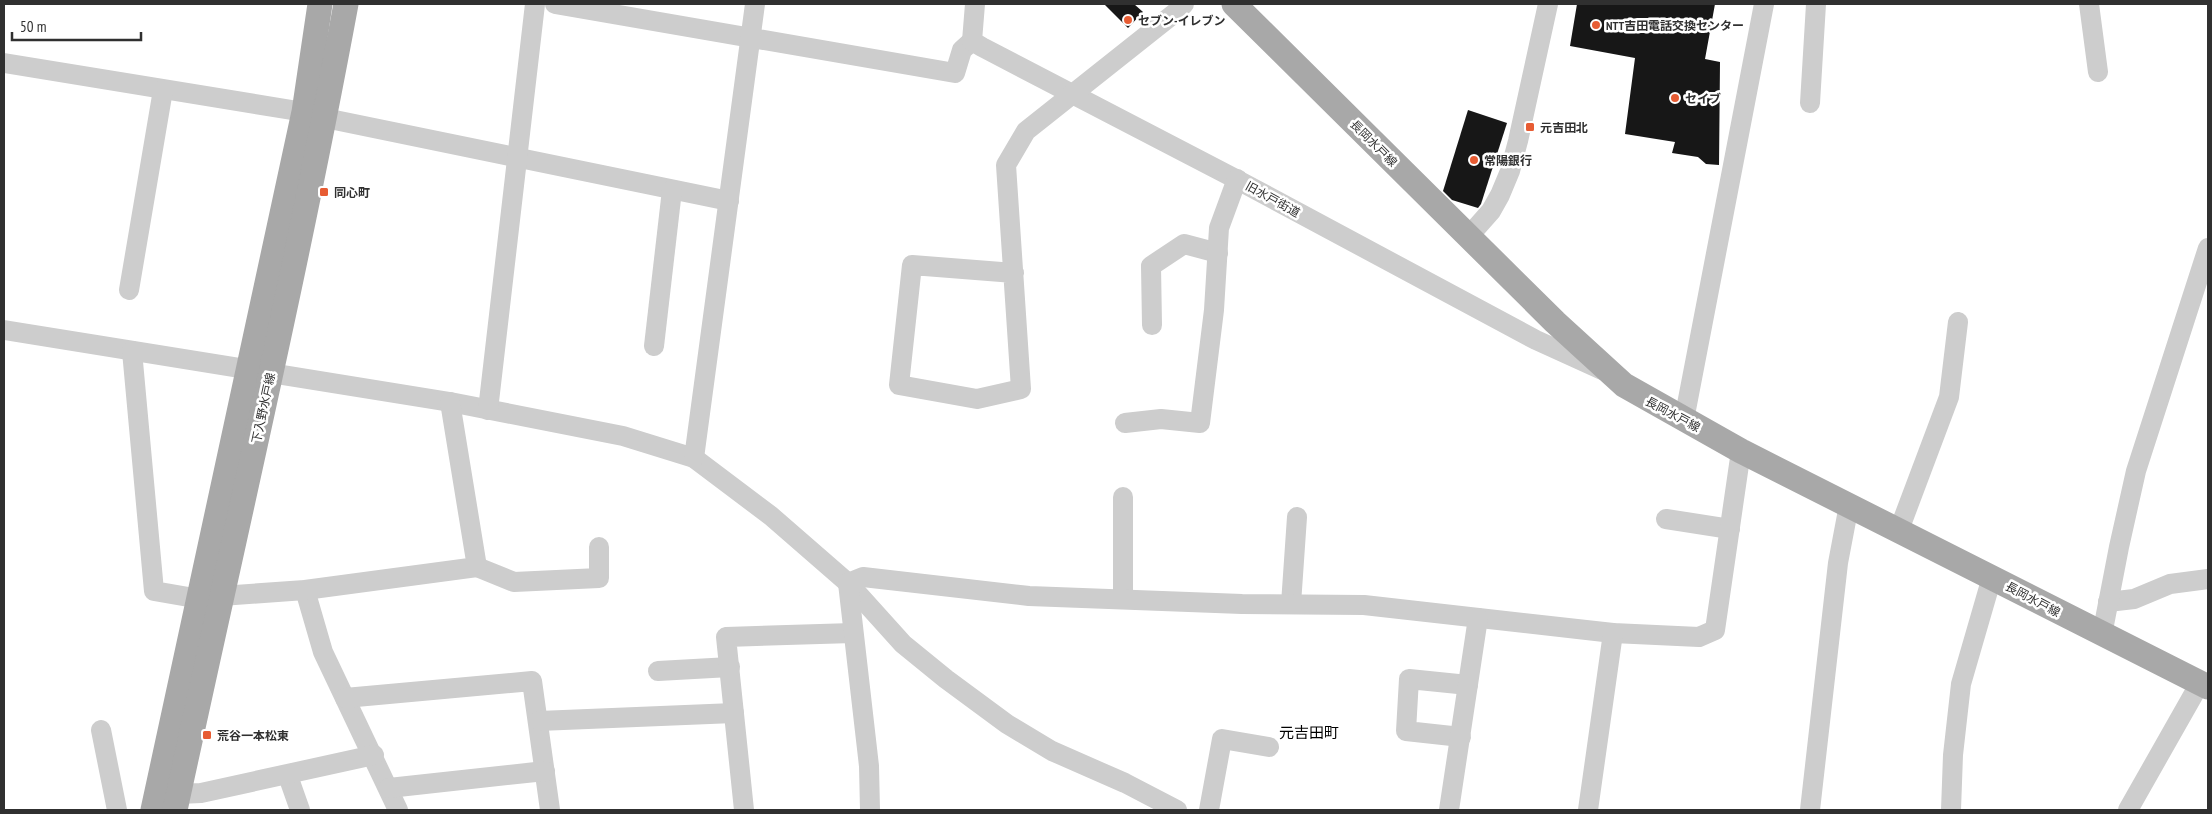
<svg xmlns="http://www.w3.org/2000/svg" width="2212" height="814" viewBox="0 0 2212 814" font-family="'PT Sans Narrow','Noto Sans JP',sans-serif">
<rect width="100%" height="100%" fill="#fff"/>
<g fill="#171717">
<path d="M1104,4H1134L1143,12L1128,28Z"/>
<path d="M1577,4H1715L1705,59L1720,62L1719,165L1706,164L1698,157L1672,153L1675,142L1625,134L1635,58L1570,46Z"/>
<path d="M1468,110L1507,123L1481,204L1478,208L1452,200L1443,191Z"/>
</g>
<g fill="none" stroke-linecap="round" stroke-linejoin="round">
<g stroke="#cdcdcd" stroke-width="20">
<path d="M555,4L955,73L962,50L972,41"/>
<path d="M975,4L972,41L982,47L1232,177L1536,340L1602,370"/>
<path d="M2089,4L2098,72"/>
<path d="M4,63L304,112"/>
<path d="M1810,103L1816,4"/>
<path d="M325,118L729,201"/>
<path d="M1468,237L1491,211L1500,195L1510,171L1518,141L1548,4"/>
<path d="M1014,273L912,265L899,385L977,399L1021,389L1006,165L1026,131L1176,12L1184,4"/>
<path d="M129,290L163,90"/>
<path d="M1152,325L1151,266L1184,244L1218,253"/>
<path d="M4,330L450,402L623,436L694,458L771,516L848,583L903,644L946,679L1007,724L1052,751L1125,783L1177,810"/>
<path d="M654,346L672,190"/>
<path d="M132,351L154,591L200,599"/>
<path d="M488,410L535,4"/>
<path d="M1684,420L1764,4"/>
<path d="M1125,423L1161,419L1200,423L1214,310L1219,228L1237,179"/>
<path d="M694,458L755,4"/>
<path d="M1123,497V598"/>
<path d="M1666,519L1730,529"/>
<path d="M1899,530L1949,397L1958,322"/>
<path d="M477,567L514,582L599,578V547"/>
<path d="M305,590L323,652L398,810"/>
<path d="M221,596L305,590L477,567L450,402"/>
<path d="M2108,602L2134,599L2170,584L2208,579"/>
<path d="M1291,604L1297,517"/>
<path d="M2102,635L2119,547L2136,471L2208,248"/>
<path d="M658,671L730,667"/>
<path d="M345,698L532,681L550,810"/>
<path d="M539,721L734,713"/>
<path d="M101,730L117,810"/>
<path d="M1461,737L1406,731L1409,679L1468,685"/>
<path d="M288,776L300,810"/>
<path d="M389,788L545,771"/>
<path d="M179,794L201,793L374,755"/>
<path d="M744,810L726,637L853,633"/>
<path d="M870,810L869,766L848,583L863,577L1029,596L1242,604L1364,605L1613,633L1699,637L1715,630L1741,451"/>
<path d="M1209,810L1222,739L1269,747"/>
<path d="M1449,810L1478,618"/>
<path d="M1588,810L1613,633"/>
<path d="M1810,810L1838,563L1849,505"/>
<path d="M1951,810L1953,755L1961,684L1992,577"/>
<path d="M2128,810L2200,683"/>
</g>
<g stroke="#a8a8a8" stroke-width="25">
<path d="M1234,4L1555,322L1624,385L1741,451L2208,687"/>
<path d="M153,810L304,112L320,4"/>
<path d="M175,810C233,541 296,274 346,4"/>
</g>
</g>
<g fill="#e75c33" stroke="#fff" stroke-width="2">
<circle cx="1128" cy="20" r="5"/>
<circle cx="1596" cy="25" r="5"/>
<circle cx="1675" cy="98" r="5"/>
<rect x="1525" y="122" width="10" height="10" rx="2.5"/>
<circle cx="1474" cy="160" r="5"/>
<rect x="319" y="187" width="10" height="10" rx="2.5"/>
<rect x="202" y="730" width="10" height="10" rx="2.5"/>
</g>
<g text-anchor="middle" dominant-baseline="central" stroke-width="5" stroke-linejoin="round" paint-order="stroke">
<g font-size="12" font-weight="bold" fill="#303030" stroke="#fff" text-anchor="start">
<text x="1138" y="20">セブン-イレブン</text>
<text x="1606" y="25">NTT吉田電話交換センター</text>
<text x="1685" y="98">セイブ</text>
<text x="1540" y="127">元吉田北</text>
<text x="1484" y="160">常陽銀行</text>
<text x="334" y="192">同心町</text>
<text x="217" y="735">荒谷一本松東</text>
</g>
<g font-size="12" fill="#303030" stroke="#fff">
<text transform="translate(1374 143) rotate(45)">長岡水戸線</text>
<text transform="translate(1273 199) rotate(29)">旧水戸街道</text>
<text transform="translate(263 408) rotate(-78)">下入野水戸線</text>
<text transform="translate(1673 414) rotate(28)">長岡水戸線</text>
<text transform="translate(2033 599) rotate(28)">長岡水戸線</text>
</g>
<g font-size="15" fill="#000" stroke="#fff">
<text x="1309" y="732">元吉田町</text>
</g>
</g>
<rect width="2212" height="814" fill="none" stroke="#303030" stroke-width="10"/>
<path d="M12 32v8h129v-8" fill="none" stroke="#303030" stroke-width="2.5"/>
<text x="20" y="32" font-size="15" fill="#303030" stroke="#ffffff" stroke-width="4" paint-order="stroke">50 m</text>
</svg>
